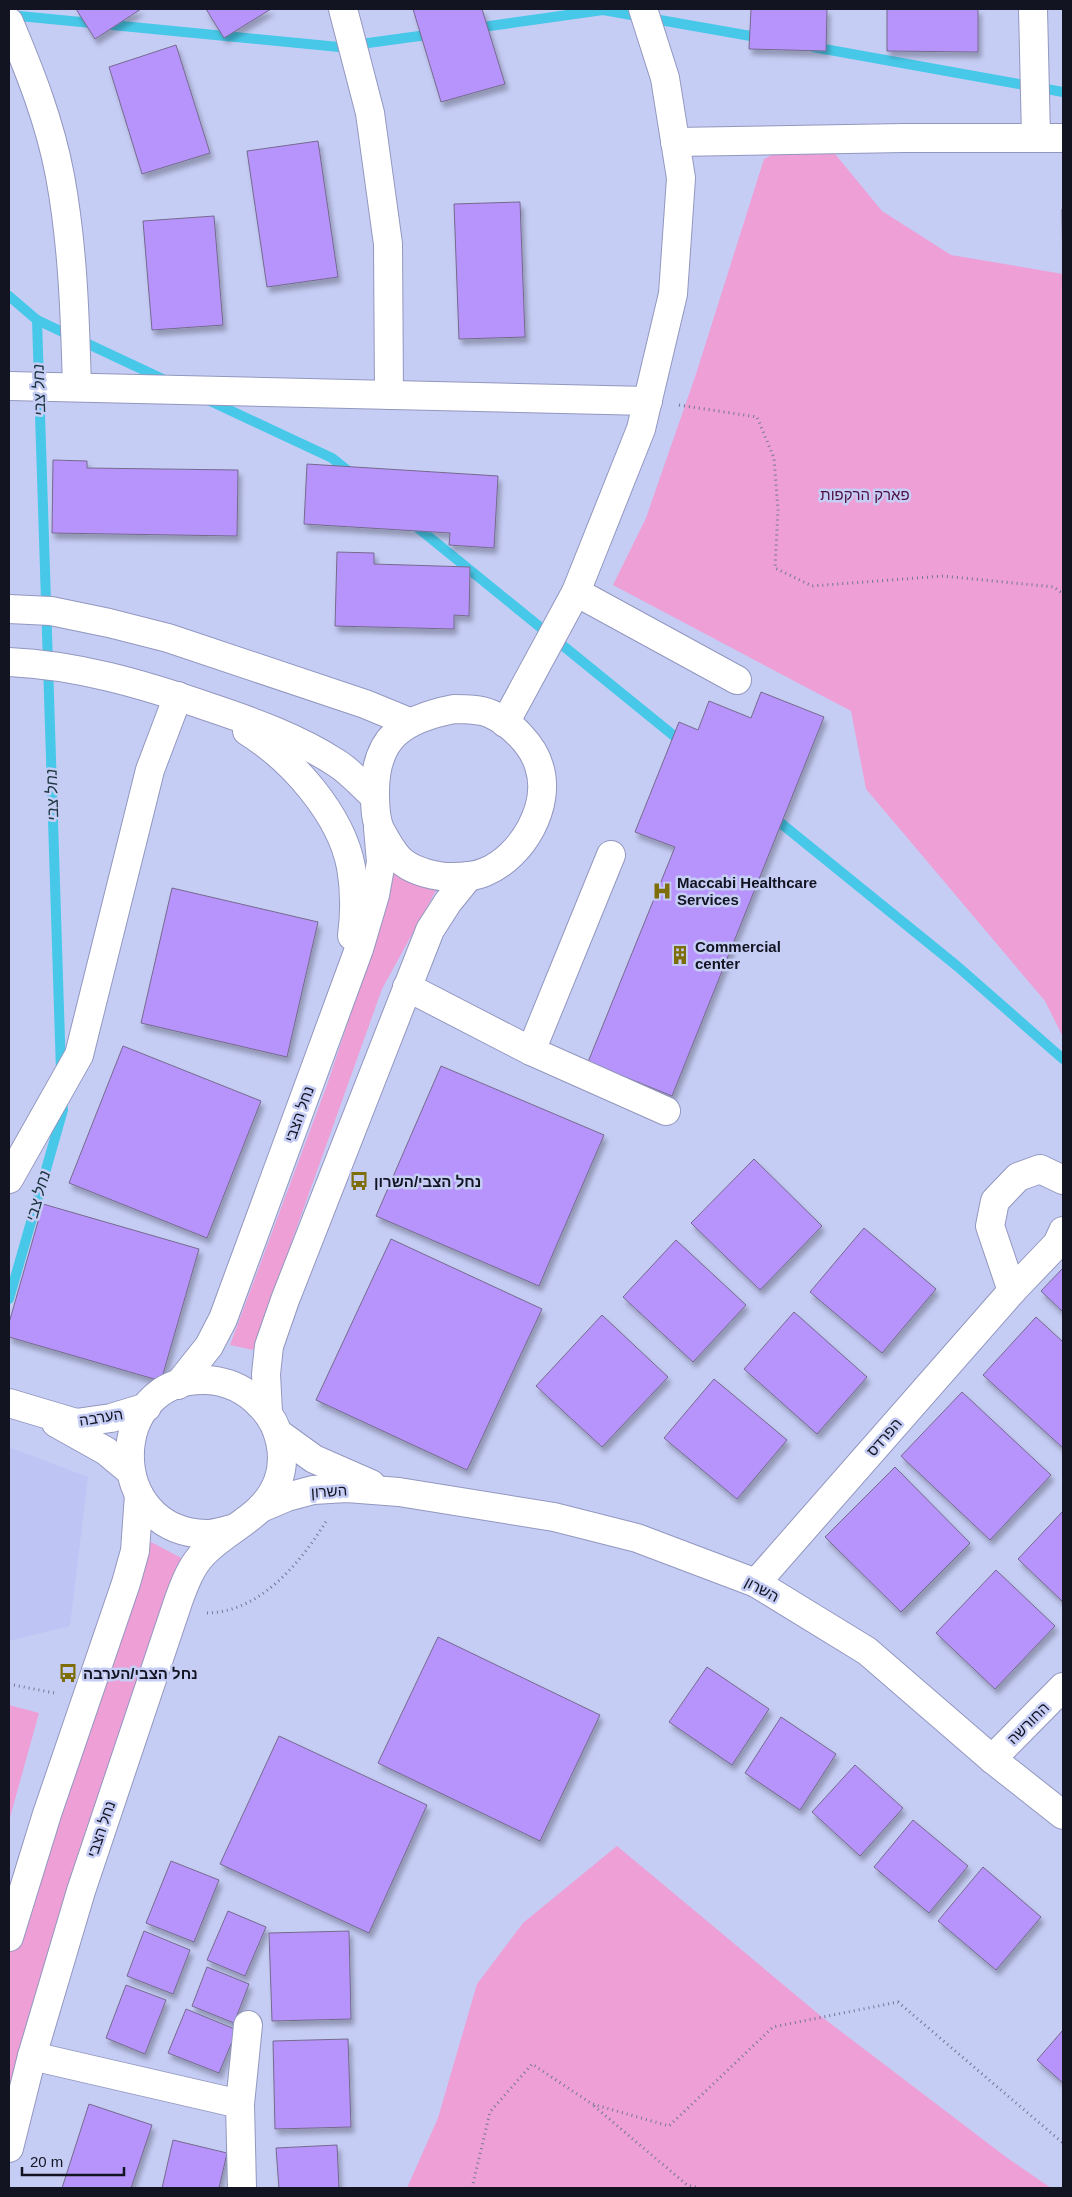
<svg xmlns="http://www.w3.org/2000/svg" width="1072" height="2197" viewBox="0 0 1072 2197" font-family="Arial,Heebo,sans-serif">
<defs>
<filter id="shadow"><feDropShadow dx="3" dy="5.5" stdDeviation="2.5" flood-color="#0004"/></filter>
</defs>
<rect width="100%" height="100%" fill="#c6cdf5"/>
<path fill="#bec5f5" d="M9,1447L88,1477L70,1626L9,1641Z"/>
<g fill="#ed9fd6">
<path d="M817,132L882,211L951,255L1063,274V1037L1045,1001L866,789L851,711L613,585L646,518L696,374L764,159Z"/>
<path d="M397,858L444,876L382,989L253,1350L230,1345L327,1085L389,899Z"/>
<path d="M151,1542L187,1561L9,2129V1953L20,1914L131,1584Z"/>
<path d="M9,1705L39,1713L9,1821Z"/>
<path d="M617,1846L822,2017L1006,2157L1051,2188H407L438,2118L477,1984L523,1923Z"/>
</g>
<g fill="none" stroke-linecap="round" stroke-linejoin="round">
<g stroke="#47c8e8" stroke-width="10">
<path d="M9,15L339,47L434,34"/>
<path d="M475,28L603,10L762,38"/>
<path d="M813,47L1063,92"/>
<path d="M9,296L37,320L61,1071"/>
<path d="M37,320L167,381"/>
<path d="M208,400L332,458L352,474"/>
<path d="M412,523L684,744"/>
<path d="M772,816L957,966L1063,1059"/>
<path d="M9,1299L63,1110L62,1100"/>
</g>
</g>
<g fill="#b794fb" stroke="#756a8e" filter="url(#shadow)">
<path d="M76,9H141L95,39Z"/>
<path d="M206,9H271L224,38Z"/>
<path d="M413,9H482L505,84L441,102Z"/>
<path d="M751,9H827L826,51L749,49Z"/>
<path d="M887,9H978V52L887,51Z"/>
<path d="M176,45L210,153L142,174L109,67Z"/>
<path d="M318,141L338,277L267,287L247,151Z"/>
<path d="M520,202L525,337L459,339L454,204Z"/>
<path d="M1062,209H1063V281Z"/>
<path d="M214,216L223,325L152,330L143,221Z"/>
<path d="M53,460L87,461V468L238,470L237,536L52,533Z"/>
<path d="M307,464L498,476L494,548L449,545L450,533L304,524Z"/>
<path d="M337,552L374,553V564L470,567L469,616L454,615V629L335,626Z"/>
<path d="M761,692L824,717L672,1096L588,1062L675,847L635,832L679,722L698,730L709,701L751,718Z"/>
<path d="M172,888L318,922L287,1057L141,1023Z"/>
<path d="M123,1046L261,1101L207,1238L69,1183Z"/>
<path d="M441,1066L604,1135L539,1286L376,1216Z"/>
<path d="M754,1159L822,1226L760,1290L691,1223Z"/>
<path d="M43,1204L199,1249L161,1381L9,1337V1323Z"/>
<path d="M864,1228L936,1289L882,1353L810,1292Z"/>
<path d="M391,1239L542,1309L467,1470L316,1400Z"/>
<path d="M676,1240L746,1305L693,1362L623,1297Z"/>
<path d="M1063,1268V1312L1041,1291Z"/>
<path d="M794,1312L867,1377L817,1434L744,1369Z"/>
<path d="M602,1315L668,1377L602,1447L536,1386Z"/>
<path d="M1036,1317L1063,1342V1448L983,1375Z"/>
<path d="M714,1379L787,1440L737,1499L664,1438Z"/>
<path d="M962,1392L1051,1475L990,1540L901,1456Z"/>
<path d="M895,1467L970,1543L901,1612L825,1537Z"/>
<path d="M1063,1511V1602L1018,1559Z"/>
<path d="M996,1570L1055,1626L995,1689L936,1633Z"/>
<path d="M438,1637L600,1715L540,1841L378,1763Z"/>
<path d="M707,1667L769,1709L732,1765L669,1722Z"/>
<path d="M781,1717L836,1754L800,1810L745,1773Z"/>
<path d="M279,1736L427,1805L369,1933L220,1864Z"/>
<path d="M855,1765L903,1808L860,1856L812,1812Z"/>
<path d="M913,1820L968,1866L929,1913L874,1867Z"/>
<path d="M171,1861L219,1880L194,1942L146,1923Z"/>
<path d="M983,1867L1041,1917L996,1970L938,1921Z"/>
<path d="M228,1911L266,1927L245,1976L207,1960Z"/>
<path d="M144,1931L190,1950L173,1994L127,1976Z"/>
<path d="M349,1931L351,2019L272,2021L269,1933Z"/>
<path d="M207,1967L249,1984L234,2023L192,2006Z"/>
<path d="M126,1985L166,2000L145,2054L106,2038Z"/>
<path d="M186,2009L237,2030L219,2073L168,2053Z"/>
<path d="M1063,2030V2083L1037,2060Z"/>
<path d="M348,2039L351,2127L275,2129L273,2041Z"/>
<path d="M89,2104L152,2125L131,2188H62Z"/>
<path d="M173,2140L227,2153L219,2188H162Z"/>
<path d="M337,2145L339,2188H279L276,2148Z"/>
</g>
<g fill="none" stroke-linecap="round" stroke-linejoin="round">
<g stroke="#9297be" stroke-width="30">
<g id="minor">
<path d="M343,9L370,113L388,244L389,395"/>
<path d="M1033,9L1036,137"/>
<path d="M9,22C30,72 50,122 60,176C73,246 75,317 77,387"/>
<path d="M675,142L904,138H1063"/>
<path d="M9,386L648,401"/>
<path d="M576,592L737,680"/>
<path d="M9,609L51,611L109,623L168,638L365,704L409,722"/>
<path d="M9,662C77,665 142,684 206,706C251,721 299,738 338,764C352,773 363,787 375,797"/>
<path d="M454,709C466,709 480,709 491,714C511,723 533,745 539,766C552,806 522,857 485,872C474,877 462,877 451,877C437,877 416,872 404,863C394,856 388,843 382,833C375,822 375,805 375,792C375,737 403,719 454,709Z"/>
<path d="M505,723L576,592L641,429L673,294L681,178L665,78L643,9"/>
<path d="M247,731C292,759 341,814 351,867C355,890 355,913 352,936"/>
<path d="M407,987L531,1051L666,1111"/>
<path d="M531,1051L611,855"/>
<path d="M9,1179L79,1055L150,770L178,696"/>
<path d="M1012,1291L990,1226L995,1201L1018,1177L1040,1169L1063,1180"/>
<path d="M178,1385L209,1346L223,1319L359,949L375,895L381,862L378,828"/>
<path d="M9,1403L76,1423L111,1418L147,1407"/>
<path d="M268,1412L266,1374L269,1346L285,1300L430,930L448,902L469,876"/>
<path d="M56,1423L106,1451L130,1471"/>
<path d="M278,1433L314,1459L371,1484"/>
<path d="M261,1508L287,1497L313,1490L347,1488L399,1492L554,1517L637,1538L756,1583L867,1651L992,1759L1063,1815"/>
<path d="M756,1583L1012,1291L1057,1244L1063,1231"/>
<path d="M992,1759L1063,1687"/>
<path d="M9,1937L47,1814L126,1583L135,1551L139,1495"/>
<path d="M32,2056L240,2104"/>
<path d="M9,2148L32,2056L81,1891L179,1599C185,1583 191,1566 204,1553C229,1527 265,1517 278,1481C287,1457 280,1425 262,1407C247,1390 229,1381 206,1380C106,1377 103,1531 206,1534C214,1534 223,1531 232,1529"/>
<path d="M242,2188L240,2104L248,2025"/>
</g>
</g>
<g stroke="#737894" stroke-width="3" stroke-dasharray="1 4" stroke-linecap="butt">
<path d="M679,405L757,417L774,458L778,510L775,568L812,586L943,576L1054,587L1063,594"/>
<path d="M207,1613C261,1612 301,1562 327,1520"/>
<path d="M9,1684L54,1693"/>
<path d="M594,2106L687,2185L699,2188"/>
<path d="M472,2188L490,2112L532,2064L592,2104L669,2126L773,2027L898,2002L1063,2143"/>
</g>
<use href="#minor" stroke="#fff" stroke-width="28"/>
</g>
<defs>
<g id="hospital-bare" transform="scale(1.5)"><path d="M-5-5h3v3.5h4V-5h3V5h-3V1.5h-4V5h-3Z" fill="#7e6e0a" stroke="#c6cdf5" stroke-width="2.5" paint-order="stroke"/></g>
<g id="building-bare" transform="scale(1.5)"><path d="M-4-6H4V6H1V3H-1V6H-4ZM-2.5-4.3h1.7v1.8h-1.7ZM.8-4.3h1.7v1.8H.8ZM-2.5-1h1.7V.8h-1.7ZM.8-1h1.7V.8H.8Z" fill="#7e6e0a" stroke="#c6cdf5" stroke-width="2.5" paint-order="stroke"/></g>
<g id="bus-bare" transform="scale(1.5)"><path d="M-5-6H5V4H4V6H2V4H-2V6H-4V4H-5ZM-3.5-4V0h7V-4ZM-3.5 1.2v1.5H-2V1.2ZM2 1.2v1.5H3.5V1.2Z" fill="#7e6e0a" stroke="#c6cdf5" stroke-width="2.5" paint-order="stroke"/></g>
</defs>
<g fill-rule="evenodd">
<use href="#hospital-bare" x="662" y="891"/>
<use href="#building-bare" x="680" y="955"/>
<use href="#bus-bare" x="359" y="1181"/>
<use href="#bus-bare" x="68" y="1673"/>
</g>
<g text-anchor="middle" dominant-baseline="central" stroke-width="5" stroke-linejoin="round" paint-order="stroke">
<g font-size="15" fill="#4c0f3f" stroke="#c6cdf5">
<text x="865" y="494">פארק הרקפות</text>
</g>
<g font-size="15" font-weight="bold" fill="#121422" stroke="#c6cdf5" text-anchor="start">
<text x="677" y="882">Maccabi Healthcare<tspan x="677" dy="17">Services</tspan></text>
<text x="695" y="946">Commercial<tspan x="695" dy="17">center</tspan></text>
<text x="374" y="1181">נחל הצבי/השרון</text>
<text x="83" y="1673">נחל הצבי/הערבה</text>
</g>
<g font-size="15" fill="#121422" stroke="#c6cdf5">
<text transform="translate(299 1114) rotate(-70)">נחל הצבי</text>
<text transform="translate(101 1417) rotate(-9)">הערבה</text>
<text transform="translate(884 1437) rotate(-49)">הפרדס</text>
<text transform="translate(329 1491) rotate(-4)">השרון</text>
<text transform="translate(762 1589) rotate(28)">השרון</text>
<text transform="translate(1028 1723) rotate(-45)">החורשה</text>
<text transform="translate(101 1829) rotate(-71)">נחל הצבי</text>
</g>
<g font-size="16" font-style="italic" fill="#1a353d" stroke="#c6cdf5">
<text transform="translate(39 390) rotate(-92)">נחל צבי</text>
<text transform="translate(52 795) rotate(-92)">נחל צבי</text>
<text transform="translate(38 1196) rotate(-74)">נחל צבי</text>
</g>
</g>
<rect width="1072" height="2197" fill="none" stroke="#121422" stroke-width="20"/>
<path d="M22 2167v8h102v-8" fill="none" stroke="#121422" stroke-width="2.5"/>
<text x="30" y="2167" font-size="15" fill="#121422" stroke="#c6cdf5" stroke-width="4" paint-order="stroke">20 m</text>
</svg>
